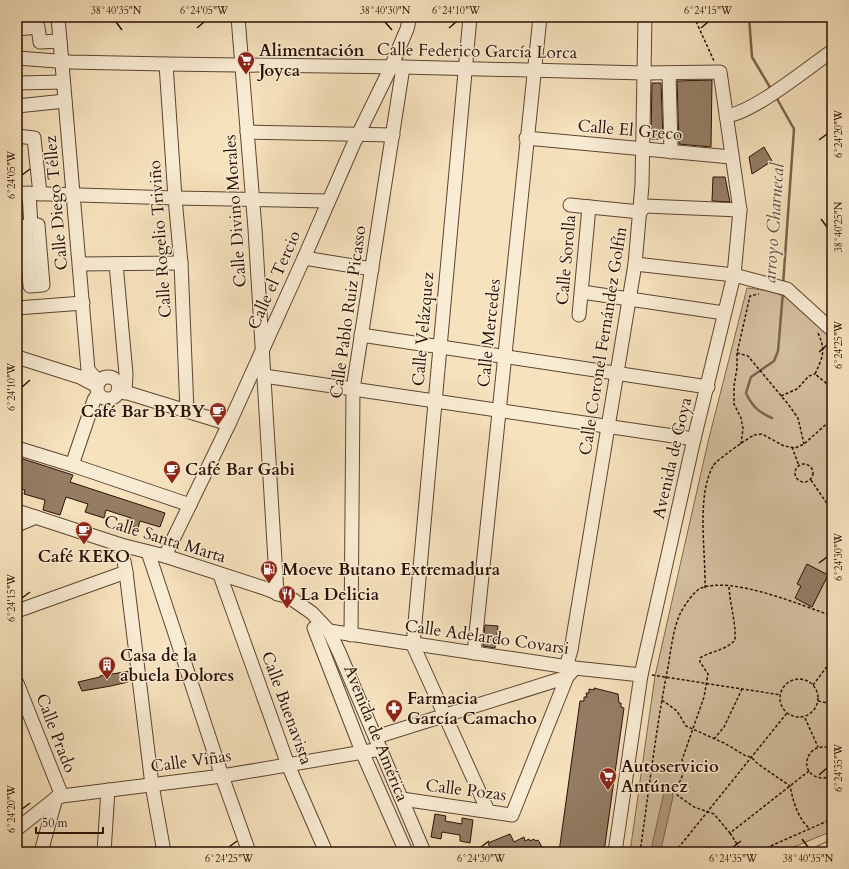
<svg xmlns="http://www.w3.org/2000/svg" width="849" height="869" viewBox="0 0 849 869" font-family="Cardo,serif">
<rect width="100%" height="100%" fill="#f6e2bd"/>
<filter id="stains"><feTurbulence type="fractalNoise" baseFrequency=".005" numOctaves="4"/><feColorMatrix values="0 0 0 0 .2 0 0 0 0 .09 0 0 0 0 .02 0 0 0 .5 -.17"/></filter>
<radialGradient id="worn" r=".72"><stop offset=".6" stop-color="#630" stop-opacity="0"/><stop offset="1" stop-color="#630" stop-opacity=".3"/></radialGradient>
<path fill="#d3be9e" stroke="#7e6751" d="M747,288L771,291L793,300L832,338V831L782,852H630L655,676L708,442Z"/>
<path fill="#b19b7e" stroke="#7b634d" d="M670,785L672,787L673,797L661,849L658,851L653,849L652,845L665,788Z"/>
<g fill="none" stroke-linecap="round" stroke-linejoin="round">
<g stroke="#7b634d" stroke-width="2.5">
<path d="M749,17L752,57L771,89"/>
<path d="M776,97L794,129L783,285"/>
<path d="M772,418C758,412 752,406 746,393L751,377L774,361L778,351L783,292"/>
</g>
</g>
<g fill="#947d64" stroke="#2a1004">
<path d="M712,80L711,147L679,144L677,81Z"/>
<path d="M652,83H661L663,139H651Z"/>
<path d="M764,147L772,161L752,174L749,157Z"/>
<path d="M713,177H725L730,202L712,201Z"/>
<path d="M17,457L73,475L70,482L165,513L160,527L140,521L138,528L128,525L131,518L106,510L104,518L85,512L88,504L66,497L60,515L43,510L45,500L24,494L25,490L19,489L17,485Z"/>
<path d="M807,564L828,575L812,607L795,598L801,586L797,584Z"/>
<path d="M485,625L498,626L495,648L483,646Z"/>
<path d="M130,671L131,678H128V682L111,686L82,691L78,682L100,677V676Z"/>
<path d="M594,688L618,694L619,703H621V707L624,708L604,852H559L580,701H584V697H587L586,693H589V689L594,690Z"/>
<path d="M435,814L446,816L445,821L462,824V818L473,820L470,843L460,841V835L442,832L441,839L431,837Z"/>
<path d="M510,834L514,842L524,837L525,841L529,839L530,841L534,839L535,841L538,840L545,852H492L488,843Z"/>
</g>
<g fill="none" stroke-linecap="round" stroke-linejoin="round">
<g stroke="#5d4432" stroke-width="15">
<g id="minor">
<path d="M58,17L88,370L99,382"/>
<path d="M238,17L255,229L277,594"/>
<path d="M470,17L413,645L488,811"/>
<path d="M17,29L38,27L40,42L60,41"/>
<path d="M17,58L70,62L166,64L403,67L644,73L720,72L740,210L734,275L694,439L641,675L615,852"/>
<path d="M166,64L175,198L181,263L187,411"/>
<path d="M669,73L671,152"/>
<path d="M17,83L63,82"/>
<path d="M17,106L65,101"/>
<path d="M726,116C753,113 808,68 832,51"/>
<path d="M247,132L393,135"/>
<path d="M17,136L34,138L40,194"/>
<path d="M526,138L731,157"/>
<path d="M17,193L175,198L328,201"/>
<path d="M29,193L31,226"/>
<path d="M570,205L640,212L645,206L740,210"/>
<path d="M38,225L43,285L30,286L25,226Z"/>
<path d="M304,258L372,269"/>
<path d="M80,264L181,263"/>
<path d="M116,264L126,374L125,393"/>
<path d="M635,264L734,275L787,289L832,330"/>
<path d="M582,292L724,313"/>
<path d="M17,308L83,303"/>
<path d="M579,315L589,207"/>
<path d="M361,335L708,387"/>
<path d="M17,357L80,377L97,386"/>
<path d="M264,376L694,439"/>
<circle cx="108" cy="388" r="11"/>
<path d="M118,390L229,424"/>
<path d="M17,448L72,465L190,505"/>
<path d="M72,465L94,400L98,394"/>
<path d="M17,511L121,545L165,556L264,588L292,599L312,613L329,631L339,652L424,852"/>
<path d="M17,525L36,517"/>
<path d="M121,545L126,572L152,785L164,852"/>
<path d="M148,552L222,776L249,852"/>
<path d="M165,556L229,424L304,258L354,143L391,67L407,29L410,17"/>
<path d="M220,575L288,765L326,852"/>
<path d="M17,611L126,572"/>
<path d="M314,628L363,754L406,852"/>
<path d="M329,631L575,668L641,675"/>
<path d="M351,635L353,389L403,67"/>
<path d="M474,653L540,17"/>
<path d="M566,667L571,650L635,264L642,185L645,17"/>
<path d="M17,683L62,796"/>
<path d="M376,737L567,677"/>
<path d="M402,799L512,815L567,677L575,668"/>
<path d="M17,829L56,798L62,796L222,776L381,749"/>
<path d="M41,852L56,798"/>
<path d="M104,852L108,790"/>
<path d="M821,852L832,847"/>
</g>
</g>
<g stroke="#2a1004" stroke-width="1.5" stroke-dasharray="3 2" stroke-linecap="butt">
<path d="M694,17L714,61"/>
<path d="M818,333C826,350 823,357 815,374L832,388"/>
<path d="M737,353L748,356L788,404L798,418L804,444"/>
<path d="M781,396L797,389L809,376L815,374"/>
<path d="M741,444L743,429L741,418L734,404V386L737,368V353L750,296L759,294"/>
<path d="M792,447L799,466"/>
<circle cx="804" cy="473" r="9"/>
<path d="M811,480L832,511"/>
<path d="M729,587C730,605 736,622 735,640C727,650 711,651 700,658V662L708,674L704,697L682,760L687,765L677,788V795L694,807L714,814L730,833L809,771"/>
<path d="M705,588C706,552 696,498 713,466C715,461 748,438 754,435L762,434L784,446L795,448L804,444L832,419"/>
<path d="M652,675L781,695"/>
<circle cx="799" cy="698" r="19"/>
<path d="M813,685L832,660"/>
<path d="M662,700L677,711L686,726L724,743L746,756L751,757L758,764L790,786C793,801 798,819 810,829"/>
<path d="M818,701L832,704"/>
<path d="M805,718L818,747"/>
<path d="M714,739L724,727L742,689"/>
<path d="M832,750C812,737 795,769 817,777C822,779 827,778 832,775"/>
<path d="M730,833L742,852"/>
<path d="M640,852C649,790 656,728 668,667C671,650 673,629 680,614C684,606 693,592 701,588C732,576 801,605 832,616"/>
<path d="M675,852L787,713"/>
<path d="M757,852L832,819"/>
</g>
<use href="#minor" stroke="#f9ecd4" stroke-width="13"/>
</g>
<path fill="none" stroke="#2a1004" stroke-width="1.5" d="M116,22L122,30M385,22L392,30M197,28L204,22M449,28L456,22M701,28L708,22M819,140L827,134M22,175L30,169M821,219L827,227M819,352L827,345M22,387L30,380M819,563L827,557M22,598L30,592M819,775L827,768M22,809L30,803M802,839L808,847M229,847L237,841M481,847L489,841M733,847L741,841"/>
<defs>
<g id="supermarket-pin" transform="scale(0.9)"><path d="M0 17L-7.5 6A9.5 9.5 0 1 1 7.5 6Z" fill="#8f2418" stroke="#f9ecd4"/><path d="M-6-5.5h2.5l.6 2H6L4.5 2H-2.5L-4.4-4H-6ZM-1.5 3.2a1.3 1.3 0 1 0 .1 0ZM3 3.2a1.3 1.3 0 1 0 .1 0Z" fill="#fff"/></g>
<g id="cafe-pin" transform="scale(0.9)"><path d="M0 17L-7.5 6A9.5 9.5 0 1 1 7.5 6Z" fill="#8f2418" stroke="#f9ecd4"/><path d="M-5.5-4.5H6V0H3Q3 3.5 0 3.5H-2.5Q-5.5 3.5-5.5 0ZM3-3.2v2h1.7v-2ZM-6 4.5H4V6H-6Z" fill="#fff"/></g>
<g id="fuel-pin" transform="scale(0.9)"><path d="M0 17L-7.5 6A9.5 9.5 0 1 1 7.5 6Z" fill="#8f2418" stroke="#f9ecd4"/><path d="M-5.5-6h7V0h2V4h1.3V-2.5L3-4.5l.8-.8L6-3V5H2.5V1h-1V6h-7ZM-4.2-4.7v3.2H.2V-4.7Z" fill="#fff"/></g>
<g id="restaurant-pin" transform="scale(0.9)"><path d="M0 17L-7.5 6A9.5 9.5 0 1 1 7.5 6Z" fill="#8f2418" stroke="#f9ecd4"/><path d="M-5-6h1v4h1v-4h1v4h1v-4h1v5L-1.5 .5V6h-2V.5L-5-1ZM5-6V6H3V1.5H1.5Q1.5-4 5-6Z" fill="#fff"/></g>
<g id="building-pin" transform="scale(0.9)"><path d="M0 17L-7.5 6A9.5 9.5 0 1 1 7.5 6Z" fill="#8f2418" stroke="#f9ecd4"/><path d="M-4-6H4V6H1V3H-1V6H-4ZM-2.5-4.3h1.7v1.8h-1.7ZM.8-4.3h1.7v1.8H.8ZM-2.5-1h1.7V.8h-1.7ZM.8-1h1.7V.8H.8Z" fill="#fff"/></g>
<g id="pharmacy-pin" transform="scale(0.9)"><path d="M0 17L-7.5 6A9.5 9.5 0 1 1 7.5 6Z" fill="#8f2418" stroke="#f9ecd4"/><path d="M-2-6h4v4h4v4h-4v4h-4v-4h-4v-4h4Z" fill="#fff"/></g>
</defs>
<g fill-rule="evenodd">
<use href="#supermarket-pin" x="246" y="60"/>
<use href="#cafe-pin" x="218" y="411"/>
<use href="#cafe-pin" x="172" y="469"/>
<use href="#cafe-pin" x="84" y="530"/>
<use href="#fuel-pin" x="269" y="569"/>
<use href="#restaurant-pin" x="287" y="594"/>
<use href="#building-pin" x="107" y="665"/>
<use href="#pharmacy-pin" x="394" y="708"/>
<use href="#supermarket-pin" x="608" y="776"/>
</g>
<g text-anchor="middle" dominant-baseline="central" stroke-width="3" stroke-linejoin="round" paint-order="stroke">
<g font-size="17" font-weight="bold" fill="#2a1004" stroke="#f9ecd4" text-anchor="start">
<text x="259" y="50">Alimentación<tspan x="259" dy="20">Joyca</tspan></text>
<text x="205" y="411" text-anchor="end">Café Bar BYBY</text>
<text x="185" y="469">Café Bar Gabi</text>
<text x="84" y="556" text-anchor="middle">Café KEKO</text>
<text x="282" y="569">Moeve Butano Extremadura</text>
<text x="300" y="594">La Delicia</text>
<text x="120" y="655">Casa de la<tspan x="120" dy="20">abuela Dolores</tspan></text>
<text x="407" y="698">Farmacia<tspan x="407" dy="20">García Camacho</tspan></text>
<text x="621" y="766">Autoservicio<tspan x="621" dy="20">Antúnez</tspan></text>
</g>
<g font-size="17" fill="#2a1004" stroke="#f9ecd4">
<text transform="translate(477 51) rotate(1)">Calle Federico García Lorca</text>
<text transform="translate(630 130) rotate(5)">Calle El Greco</text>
<text transform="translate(56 203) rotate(-95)">Calle Diego Téllez</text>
<text transform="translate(235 211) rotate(-94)">Calle Divino Morales</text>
<text transform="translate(160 239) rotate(-94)">Calle Rogelio Triviño</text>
<text transform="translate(566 260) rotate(-85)">Calle Sorolla</text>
<text transform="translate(274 280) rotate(-66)">Calle el Tercio</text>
<text transform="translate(348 312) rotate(-82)">Calle Pablo Ruiz Picasso</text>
<text transform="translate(423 329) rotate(-85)">Calle Velázquez</text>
<text transform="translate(489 333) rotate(-84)">Calle Mercedes</text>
<text transform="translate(603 341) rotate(-81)">Calle Coronel Fernández Golfín</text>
<text transform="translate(672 458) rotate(-77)">Avenida de Goya</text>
<text transform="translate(165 539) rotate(17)">Calle Santa Marta</text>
<text transform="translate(487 637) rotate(8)">Calle Adelardo Covarsi</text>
<text transform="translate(287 708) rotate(70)">Calle Buenavista</text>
<text transform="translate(56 733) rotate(69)">Calle Prado</text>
<text transform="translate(376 733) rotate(68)">Avenida de América</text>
<text transform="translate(191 761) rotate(-8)">Calle Viñas</text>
<text transform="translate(466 790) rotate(7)">Calle Pozas</text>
</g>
<g font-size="18" font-style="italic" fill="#674f3b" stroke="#f9ecd4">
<text transform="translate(774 223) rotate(-86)">arroyo Charnecal</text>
</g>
</g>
<rect width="849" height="869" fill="none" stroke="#f6e2bd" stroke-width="44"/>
<path d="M36 827v6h67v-6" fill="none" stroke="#2a1004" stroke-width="2"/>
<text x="42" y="827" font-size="12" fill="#2a1004" stroke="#f9ecd4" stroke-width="3" paint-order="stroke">50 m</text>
<rect x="22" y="22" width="805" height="825" fill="none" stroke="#2a1004" stroke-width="1.5"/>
<g font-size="10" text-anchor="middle" fill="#2a1004">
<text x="116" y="14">38°40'35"N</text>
<text x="204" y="14">6°24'05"W</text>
<text x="385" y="14">38°40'30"N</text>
<text x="456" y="14">6°24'10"W</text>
<text x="708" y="14">6°24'15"W</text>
<text transform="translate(838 134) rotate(-90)" y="4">6°24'20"W</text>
<text transform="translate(11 175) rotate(-90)" y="4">6°24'05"W</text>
<text transform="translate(838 227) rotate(-90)" y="4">38°40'25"N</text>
<text transform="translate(838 345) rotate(-90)" y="4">6°24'25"W</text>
<text transform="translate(11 387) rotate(-90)" y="4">6°24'10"W</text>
<text transform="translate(838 557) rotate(-90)" y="4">6°24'30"W</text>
<text transform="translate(11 598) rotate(-90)" y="4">6°24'15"W</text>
<text transform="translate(838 768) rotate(-90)" y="4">6°24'35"W</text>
<text transform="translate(11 809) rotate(-90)" y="4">6°24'20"W</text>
<text x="229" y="862">6°24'25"W</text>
<text x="481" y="862">6°24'30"W</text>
<text x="733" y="862">6°24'35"W</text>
<text x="808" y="862">38°40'35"N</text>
</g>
<rect width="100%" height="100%" filter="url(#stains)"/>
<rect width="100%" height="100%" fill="url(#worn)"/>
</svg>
